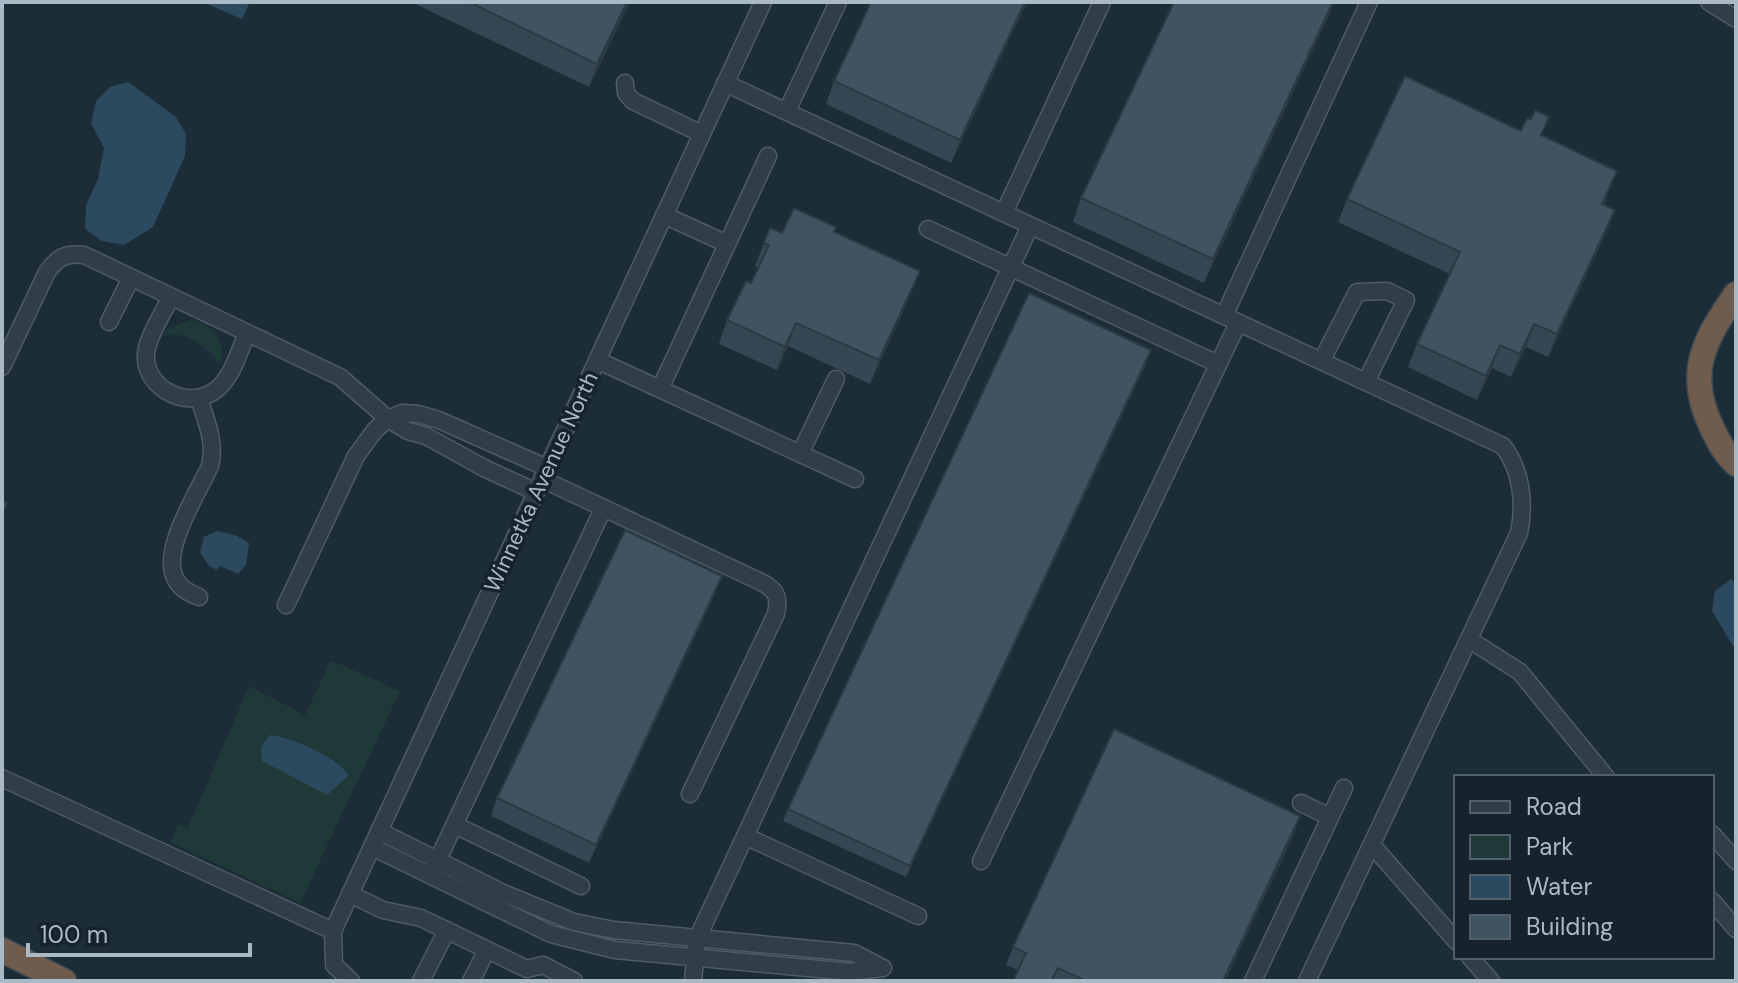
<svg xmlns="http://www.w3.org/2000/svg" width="1738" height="983" viewBox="0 0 1738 983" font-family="'DM Sans',sans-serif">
<rect width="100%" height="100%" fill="#1d2d38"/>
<g fill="#1f3938">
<path d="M192,320C215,326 226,342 220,366C209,346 186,331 163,335L171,327Z"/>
<path d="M331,660L400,691L300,903L171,842L178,824L188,828L249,686L305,715Z"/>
</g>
<g fill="#2c4a5f">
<path d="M202,2H250L242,19Z"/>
<path d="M128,82L176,117L186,134L185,156L153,227L124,245L102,241L85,229L86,205L98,179L104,148L91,123L96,101L110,87Z"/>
<path d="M218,531L237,536L249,543L246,565L238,574L220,566L217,570L209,566L200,552L204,537Z"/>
<path d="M1731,579L1736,583V651L1712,611L1715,591Z"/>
<path d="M270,735C290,737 341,758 348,776L327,795L262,761L261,747Z"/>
</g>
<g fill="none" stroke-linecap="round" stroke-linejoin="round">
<g stroke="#4e5c67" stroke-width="19">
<g id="minor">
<path d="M1709,2L1736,19"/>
<path d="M625,83L626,93L633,101L702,134"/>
<path d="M725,83L1503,446C1522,471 1525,504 1519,533L1307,981"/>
<path d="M787,111L838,2"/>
<path d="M1004,213L1102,2"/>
<path d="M664,215L727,244"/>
<path d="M928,229L1218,364"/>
<path d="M171,297C163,313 151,331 147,348C138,384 184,411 213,392C231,381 239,352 247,333"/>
<path d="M1224,316L1369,2"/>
<path d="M109,322L131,278"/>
<path d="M597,360L855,479"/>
<path d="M1322,360L1357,292L1387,291L1406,300L1366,382"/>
<path d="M2,367L47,272C58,257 65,253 84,255L340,377L388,419L408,431L426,436L484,468L536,492"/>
<path d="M660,389L768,156"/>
<path d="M800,454L836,379"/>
<path d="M542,479L763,583C778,591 779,599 776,614L690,794"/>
<path d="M199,597C189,593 179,588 175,578C161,549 198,493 210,466C216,442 206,421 199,398"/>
<path d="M286,605L356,456L375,430L388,419L402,413L419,414L439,420L547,468"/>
<path d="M1470,640L1520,672L1606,777"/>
<path d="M2,778L333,931"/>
<path d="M1301,803L1330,817"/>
<path d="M455,825L581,886"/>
<path d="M1712,834L1736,861"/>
<path d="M745,836L918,916"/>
<path d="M1372,845L1456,941"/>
<path d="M372,847L551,934L615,950L851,972L883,968L854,953L614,930L574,922L503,893L379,831"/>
<path d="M981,861L1238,323"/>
<path d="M434,868L603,509"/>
<path d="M350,894L383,910L421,918L527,969L543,965L574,981"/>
<path d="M1712,901L1736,929"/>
<path d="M1470,957L1491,981"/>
<path d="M351,981L334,965L333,931L763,2"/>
<path d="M421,981L447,930"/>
<path d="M471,981L487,950"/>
<path d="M693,981L697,939L1030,226"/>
<path d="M1253,981L1344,788"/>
</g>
</g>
<g stroke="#3b4952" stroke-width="27">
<g id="highway">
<path d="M1736,294C1704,340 1685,373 1712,428C1719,442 1724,453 1736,464"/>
<path d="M2,950L64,981"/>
</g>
</g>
<use href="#minor" stroke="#313e48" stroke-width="16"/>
<use href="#highway" stroke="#6f5c4d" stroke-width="24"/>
</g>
<g fill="#364753">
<path d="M411,2H630L589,87Z"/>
<path d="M871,2H1027L951,163L826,104L834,81Z"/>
<path d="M1335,2L1204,283L1073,222L1081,198Z"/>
<path d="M1531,119L1542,136L1617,171L1604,205L1615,210L1606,233L1548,357L1526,347L1511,377L1492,368L1477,400L1408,367L1417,344L1450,274L1338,222L1347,199L1521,131Z"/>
<path d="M834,232L911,294L870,384L788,346L777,370L719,344L727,320L751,283L758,268L755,266L764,243L782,233Z"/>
<path d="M1147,362L906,877L783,821L788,809Z"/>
<path d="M722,576L715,594L589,863L491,816L497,798Z"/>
<path d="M1294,834L1225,981H1013L1018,970L1006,965L1013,947Z"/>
</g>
<g fill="#2c3a43">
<path d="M627,2H630L589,87L597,64Z"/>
<path d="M1025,2H1027L951,163L960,140Z"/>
<path d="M1333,2H1335L1204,283L1213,259Z"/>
<path d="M1617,171L1608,194L1593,227L1602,204Z"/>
<path d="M1615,210L1606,233L1548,357L1557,334Z"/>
<path d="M920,271L911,294L870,384L879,360Z"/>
<path d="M796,323L788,346L777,370L785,347Z"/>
<path d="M1534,324L1526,347L1511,377L1520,354Z"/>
<path d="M1500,345L1492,368L1477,400L1486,376Z"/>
<path d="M1151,350L1147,362L906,877L910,866Z"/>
<path d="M722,576L715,594L589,863L596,845Z"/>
<path d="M1300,816L1294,834L1225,981H1223Z"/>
</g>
<g fill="#3f5360" stroke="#2c3a43" stroke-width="2">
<path d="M469,2H627L597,64Z"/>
<path d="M871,2H1025L960,140L834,81Z"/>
<path d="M1174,2H1333L1213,259L1081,198Z"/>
<path d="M1405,76L1521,131L1527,118L1531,119L1535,110L1549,117L1541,135L1617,171L1602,204L1615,210L1557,334L1534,324L1520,354L1500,345L1486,376L1417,344L1460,252L1347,199Z"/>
<path d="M794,208L836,227L834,232L920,271L879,360L796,323L785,347L727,320L746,281L751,283L769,245L764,243L770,228L782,233Z"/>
<path d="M1029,293L1151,350L910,866L788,809Z"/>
<path d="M2,501L7,503L2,515Z"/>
<path d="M625,530L722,576L596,845L497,798Z"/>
<path d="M1114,729L1300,816L1223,981H1086L1058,968L1051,981H1013L1026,953L1013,947Z"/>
</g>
<g text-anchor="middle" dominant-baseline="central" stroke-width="7" stroke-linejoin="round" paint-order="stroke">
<g font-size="22" fill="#aab9c6" stroke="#16232c">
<text transform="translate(541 482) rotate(-65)">Winnetka Avenue North</text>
</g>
</g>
<rect width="1738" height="983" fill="none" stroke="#aab9c6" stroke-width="8"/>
<rect x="1454" y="775" width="260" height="184" fill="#16232c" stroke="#515f6a" stroke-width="2"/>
<rect x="1470" y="801" width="40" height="12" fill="#313e48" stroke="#515f6a" stroke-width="2"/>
<text x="1526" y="815" font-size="24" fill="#aab9c6">Road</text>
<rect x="1470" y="835" width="40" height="24" fill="#1f3938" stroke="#515f6a" stroke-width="2"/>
<text x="1526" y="855" font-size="24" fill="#aab9c6">Park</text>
<rect x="1470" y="875" width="40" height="24" fill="#2c4a5f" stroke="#515f6a" stroke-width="2"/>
<text x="1526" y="895" font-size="24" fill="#aab9c6">Water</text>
<rect x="1470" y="915" width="40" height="24" fill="#3f5360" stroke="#515f6a" stroke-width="2"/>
<text x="1526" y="935" font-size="24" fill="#aab9c6">Building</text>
<path d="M28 943v12h222v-12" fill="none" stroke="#aab9c6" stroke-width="4"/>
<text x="40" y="943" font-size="24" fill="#aab9c6" stroke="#16232c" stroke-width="6" paint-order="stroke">100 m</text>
</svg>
